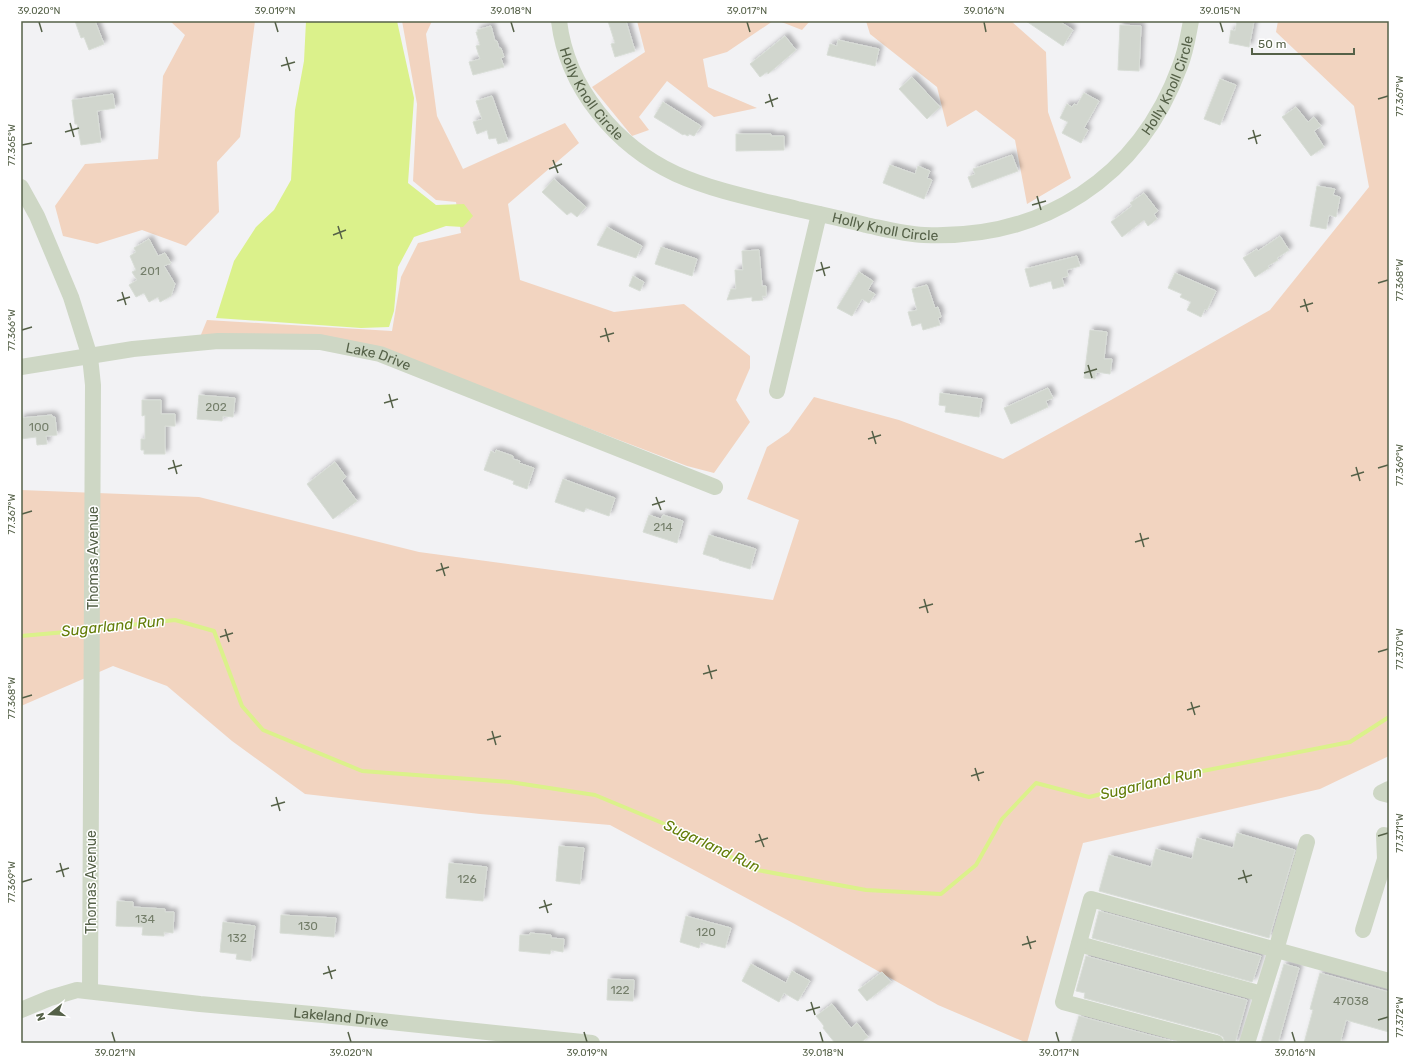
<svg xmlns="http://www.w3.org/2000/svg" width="1410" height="1064" viewBox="0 0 1410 1064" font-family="Rubik,sans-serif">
<defs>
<filter id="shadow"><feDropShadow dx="3.5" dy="-3.5" stdDeviation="2" flood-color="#0004"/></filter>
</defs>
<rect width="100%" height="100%" fill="#f2f2f4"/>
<g fill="#f2d4c0">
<path d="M170,21H255L240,137L217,162L219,212L186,246L142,230L97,244L63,236L55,206L85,164L158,159L163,76L185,35Z"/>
<path d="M402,21H432L426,34L437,116L463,169L565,123L579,143L508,204L520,280L614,312L684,304L750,356V368L736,400L750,422L714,473L687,466L379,348L200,337L207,320L392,331L401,277L418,243L461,233L456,202L436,200L413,181L417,104Z"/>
<path d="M637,21H773L727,52L703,59L708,87L757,108L714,117L667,81L639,117L649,130L632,136L592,87L645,52Z"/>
<path d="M779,21H810L802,30Z"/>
<path d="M866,21H1011L1046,52L1048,112L1071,178L1027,204L1015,140L976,110L947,127L937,87L870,34Z"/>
<path d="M1278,21H1389V756L1320,789L1083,843L1027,1043L938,1005L793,923L610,825L480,814L305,794L232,741L167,686L113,666L21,706V490L199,497L419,552L773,600L799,520L747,499L767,447L789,432L814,397L899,420L1003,459L1111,400L1270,310L1369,187L1354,106L1276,32Z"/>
</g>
<path fill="#dbf18b" d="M306,21H397L414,98L408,183L436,205L464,204L473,216L463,227L446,226L414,237L398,267L394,311L389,327L361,328L216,318L234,261L256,227L274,210L291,180L295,110L304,61Z"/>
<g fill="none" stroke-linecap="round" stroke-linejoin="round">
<g stroke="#dbf18b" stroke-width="4">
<path d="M95,629L175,620L214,631L242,706L263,730L362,771L510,782L595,795L696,837L752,869L866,890L941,894L976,865L1002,819L1036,783L1089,797L1167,778L1350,742L1389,717"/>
<path d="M21,636L88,630"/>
</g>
</g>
<g fill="#d1d6ce" stroke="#d8ddd6" filter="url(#shadow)">
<path d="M75,21H95L104,44L89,50L84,37L81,38Z"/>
<path d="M608,21H626L635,51L615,57L611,44L615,43Z"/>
<path d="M1026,21H1059L1073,30L1063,46Z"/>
<path d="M1237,21H1254L1249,47L1229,43L1231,30L1235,31Z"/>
<path d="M1120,25L1141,26L1139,71L1118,70Z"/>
<path d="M491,26L495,41H497L499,48H501L504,57L501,58L504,67L473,75L469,62L480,59L476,46L480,45L476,32H478L477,30Z"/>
<path d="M785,36L796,50L768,74L767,72L760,77L750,64Z"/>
<path d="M838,40L879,49L875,66L827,55L830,44L837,46Z"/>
<path d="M912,77L940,107L927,119L899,89Z"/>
<path d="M1220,79L1236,85L1220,125L1204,119Z"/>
<path d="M1084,93L1099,101L1084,128L1088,130L1081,143L1062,133L1068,122L1060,118L1067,104L1072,107L1074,104L1077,105Z"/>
<path d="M113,94L115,108L97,111L101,142L81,145L77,124H75L72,100Z"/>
<path d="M492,96L508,141L498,144L496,138L489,139L487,130L477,134L473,122L482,119L476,101Z"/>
<path d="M663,102L701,126L694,136L689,134L688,136L684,134L683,135L654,117Z"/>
<path d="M1296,107L1308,122L1314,117L1321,126L1314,131L1324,147L1311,156L1282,117Z"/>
<path d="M736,134H771V136H784V150L736,151Z"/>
<path d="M1012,155L1018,171L972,188L968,177L975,174L973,169Z"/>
<path d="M890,165L915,174L918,166L930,171L927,178L932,180L924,199L883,183Z"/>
<path d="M554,179L586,207L577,217L571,212L567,215L542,192Z"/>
<path d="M1317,186L1335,189L1333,195L1340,197L1336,217L1329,215L1326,229L1310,226Z"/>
<path d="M1144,193L1158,211L1154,214L1157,219L1148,226L1144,220L1122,237L1111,222L1132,206L1130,203Z"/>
<path d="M607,227L642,246L636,258L597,245Z"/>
<path d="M1280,236L1289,250L1277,258L1278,260L1268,266L1269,268L1255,277L1243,258L1257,249L1258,251Z"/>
<path d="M149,239L158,256L165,253L171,263L164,266L175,284L171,296L160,302L158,297L149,302L144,293L136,297L129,285L137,280L132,272L136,270L130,256L136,252L134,248Z"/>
<path d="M661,247L697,259L692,276L655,264Z"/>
<path d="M759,250L762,286H766V296H762L763,300L752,301V297L727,300L731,289H736L735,270H743L742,251Z"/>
<path d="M1077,256L1080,266L1067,270L1068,276L1062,278L1064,286L1053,289L1051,281L1030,287L1025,269Z"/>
<path d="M859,272L873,281L868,290L875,294L869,303L862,299L852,316L837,308Z"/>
<path d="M1175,273L1216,291L1207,310L1205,309L1201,317L1187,310L1191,302L1180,297L1182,294L1168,288Z"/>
<path d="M633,276L644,282L640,291L629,286Z"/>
<path d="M927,285L935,308L938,307L941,317L938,318L940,325L923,330L921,323L912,326L908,312L917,310L912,289Z"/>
<path d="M1090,330L1107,332L1104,359H1112L1110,374L1096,372L1095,379L1084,378Z"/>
<path d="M1048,388L1053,398L1046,401L1048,407L1011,424L1004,408Z"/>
<path d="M940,393L982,399L979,417L945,412L946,406L939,405Z"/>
<path d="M199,395L235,398L233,417L223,416L222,421L197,419Z"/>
<path d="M142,400H161V414H175V426H165V454H144V450H141V439H145V415L142,416Z"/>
<path d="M52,415V417H55L57,435L46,436L47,444L37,445L36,437L21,439V418Z"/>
<path d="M496,450L513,456V459L520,461L519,463L534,468L527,489L513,484L514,481L484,470L491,451L495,453Z"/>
<path d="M335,462L346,477L342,481L357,501L333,519L307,484Z"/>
<path d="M563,479L615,498L609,516L586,508L584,512L555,502Z"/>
<path d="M649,515L661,519L663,515L683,521L677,543L643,532Z"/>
<path d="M709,535L756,549L750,569L719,560V559L703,554Z"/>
<path d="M1237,833L1295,850L1269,938L1099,891L1109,855L1151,867L1156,849L1192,859L1197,838L1233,848Z"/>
<path d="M559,846L584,848L580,884L556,881Z"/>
<path d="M449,863L487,867L483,901L446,898Z"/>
<path d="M117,901L133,902V907L165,909V912H174L173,933L164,932V936L142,935L143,927L116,926Z"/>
<path d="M1099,911L1261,956L1253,980L1252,982L1092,938Z"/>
<path d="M281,915L336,918L334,937L280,933Z"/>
<path d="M686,916L731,928L725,948L701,942L699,948L680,942Z"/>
<path d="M223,922L255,926L251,961L236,959L237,954L220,952Z"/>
<path d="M530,933L551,935V938L564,939L563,952L551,950L550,954L519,951L520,935H530Z"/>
<path d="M1086,956L1247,1000L1235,1043H1225L1223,1037L1218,1034L1084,998L1085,993L1076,991Z"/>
<path d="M751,964L786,983L792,971L810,981L798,1001L784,993L779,1002L742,981Z"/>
<path d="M1284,964L1299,968L1278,1043H1261Z"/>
<path d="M882,972L891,982L867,1001L858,990Z"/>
<path d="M1320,973L1389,992V1032L1346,1020L1340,1043H1304L1313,1010L1310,1009Z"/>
<path d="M608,979L634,980L633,1001L607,1000Z"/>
<path d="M832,1004L851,1028L857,1023L868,1037L860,1043H835L823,1028L824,1026L816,1016Z"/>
<path d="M1079,1016L1179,1043H1071Z"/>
</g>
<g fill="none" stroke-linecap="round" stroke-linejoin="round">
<g stroke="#ced7c5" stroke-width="16">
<path id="s1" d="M559,21C567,88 616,146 676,174C714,191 756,199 797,209C820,214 843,219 866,225C885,229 904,234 924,235C1043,240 1139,178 1180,66C1186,51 1188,36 1191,21"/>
<path d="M21,187L37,216L71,297L90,357L93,385L90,991"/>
<path id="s2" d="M21,367L133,349L218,341L320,342L380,354L715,487"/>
<path d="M777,391L819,214"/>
<path d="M1389,789L1381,793L1389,795"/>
<path d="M1389,836L1384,835L1385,859L1389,860"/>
<path d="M1363,930L1385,859L1389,862"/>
<path d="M1079,944L1262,994"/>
<path id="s3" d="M21,1010L50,998L77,990L200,1004L323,1015L592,1043"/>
<path d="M1216,1043L1063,1002L1091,899L1389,981"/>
<path d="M1247,1043L1276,950L1307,842"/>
</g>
</g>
<path fill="none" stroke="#556148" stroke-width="1.5" d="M39,22L42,32M275,22L278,32M511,22L514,32M747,22L750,32M984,22L986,32M1220,22L1223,32M286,57L290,71M281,66L295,62M769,94L773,107M1378,99L1388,96M765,103L778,98M70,123L74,137M1253,130L1257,144M65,132L79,128M1248,139L1261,135M22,145L32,143M553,160L558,173M549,169L562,164M1037,196L1041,210M1032,205L1046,201M338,226L342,239M333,235L346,230M821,262L825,276M816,271L830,267M1378,283L1388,280M122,292L126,305M1304,299L1308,312M117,301L130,297M1300,307L1313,303M605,328L609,342M22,330L32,327M600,337L614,333M1088,365L1092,378M1084,373L1097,369M389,394L393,408M384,403L398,399M872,431L876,444M868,439L881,435M173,460L177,474M1356,467L1360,481M1378,468L1388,465M168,469L182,465M1351,476L1364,472M656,497L661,510M652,505L665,501M22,514L32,511M1140,533L1144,547M1135,542L1149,538M441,563L445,576M436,571L449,567M924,599L928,613M919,608L933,604M225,629L229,642M220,637L233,633M1378,652L1388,649M708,665L712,679M703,674L717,670M22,698L32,695M1191,702L1195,715M1187,710L1200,706M492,731L496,745M487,740L501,736M975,768L979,781M971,776L984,772M276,797L280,811M271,806L285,802M759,834L764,847M1378,836L1388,833M755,842L768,838M60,863L64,877M1243,870L1247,883M56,872L69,868M1238,879L1252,875M22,882L32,879M544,900L548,913M539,908L552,904M1027,936L1031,949M1022,945L1036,941M328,966L332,979M323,974L336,970M811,1002L815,1015M806,1011L820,1007M1378,1020L1388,1017M112,1032L115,1042M348,1032L351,1042M584,1032L587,1042M820,1032L823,1042M1056,1032L1059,1042M1292,1032L1295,1042"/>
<g text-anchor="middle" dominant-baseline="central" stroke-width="3" stroke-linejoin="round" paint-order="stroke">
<g font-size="12" fill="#747e6a">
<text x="150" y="271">201</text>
<text x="216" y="407">202</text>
<text x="39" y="427">100</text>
<text x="663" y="527">214</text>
<text x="467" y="879">126</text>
<text x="145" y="919">134</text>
<text x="308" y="926">130</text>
<text x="706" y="932">120</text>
<text x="237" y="938">132</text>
<text x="620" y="990">122</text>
<text x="1351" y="1001">47038</text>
</g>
<g font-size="14" fill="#556148" stroke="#fff">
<text stroke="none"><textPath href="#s1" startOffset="764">Holly Knoll Circle</textPath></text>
<text stroke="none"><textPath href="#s1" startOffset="81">Holly Knoll Circle</textPath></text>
<text stroke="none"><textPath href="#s1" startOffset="417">Holly Knoll Circle</textPath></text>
<text stroke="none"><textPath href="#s2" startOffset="361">Lake Drive</textPath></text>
<text transform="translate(93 558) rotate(-90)">Thomas Avenue</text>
<text transform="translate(91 882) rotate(-90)">Thomas Avenue</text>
<text stroke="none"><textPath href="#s3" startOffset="325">Lakeland Drive</textPath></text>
</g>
<g font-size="15" font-style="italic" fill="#647d09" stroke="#fff">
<text transform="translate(113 626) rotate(-6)">Sugarland Run</text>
<text transform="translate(1151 783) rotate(-13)">Sugarland Run</text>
<text transform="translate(712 846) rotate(25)">Sugarland Run</text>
</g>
</g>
<rect width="1410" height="1064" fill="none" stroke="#ffffff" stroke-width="44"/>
<g transform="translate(50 1014) rotate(253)" stroke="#ffffff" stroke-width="3" paint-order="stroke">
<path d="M0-3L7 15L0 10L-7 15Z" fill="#556148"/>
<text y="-6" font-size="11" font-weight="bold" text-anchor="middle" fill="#556148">N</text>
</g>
<path d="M1252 48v6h102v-6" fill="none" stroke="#556148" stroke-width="2"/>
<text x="1258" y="48" font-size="12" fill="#556148" stroke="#ffffff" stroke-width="3" paint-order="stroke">50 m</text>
<rect x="22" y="22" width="1366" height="1020" fill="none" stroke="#556148" stroke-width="1.5"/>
<g font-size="10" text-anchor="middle" fill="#556148">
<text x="39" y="14">39.020°N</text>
<text x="275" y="14">39.019°N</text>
<text x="511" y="14">39.018°N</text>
<text x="747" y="14">39.017°N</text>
<text x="984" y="14">39.016°N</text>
<text x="1220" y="14">39.015°N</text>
<text transform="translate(1399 96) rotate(-90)" y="4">77.367°W</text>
<text transform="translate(11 145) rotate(-90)" y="4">77.365°W</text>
<text transform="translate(1399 280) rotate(-90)" y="4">77.368°W</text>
<text transform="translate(11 330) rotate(-90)" y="4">77.366°W</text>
<text transform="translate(1399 465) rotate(-90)" y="4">77.369°W</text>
<text transform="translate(11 514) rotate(-90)" y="4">77.367°W</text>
<text transform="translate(1399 649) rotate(-90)" y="4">77.370°W</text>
<text transform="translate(11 698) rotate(-90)" y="4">77.368°W</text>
<text transform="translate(1399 833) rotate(-90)" y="4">77.371°W</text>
<text transform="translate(11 882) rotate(-90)" y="4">77.369°W</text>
<text transform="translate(1399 1017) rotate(-90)" y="4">77.372°W</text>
<text x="115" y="1056">39.021°N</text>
<text x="351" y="1056">39.020°N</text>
<text x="587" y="1056">39.019°N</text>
<text x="823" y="1056">39.018°N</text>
<text x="1059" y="1056">39.017°N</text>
<text x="1295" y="1056">39.016°N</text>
</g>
</svg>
